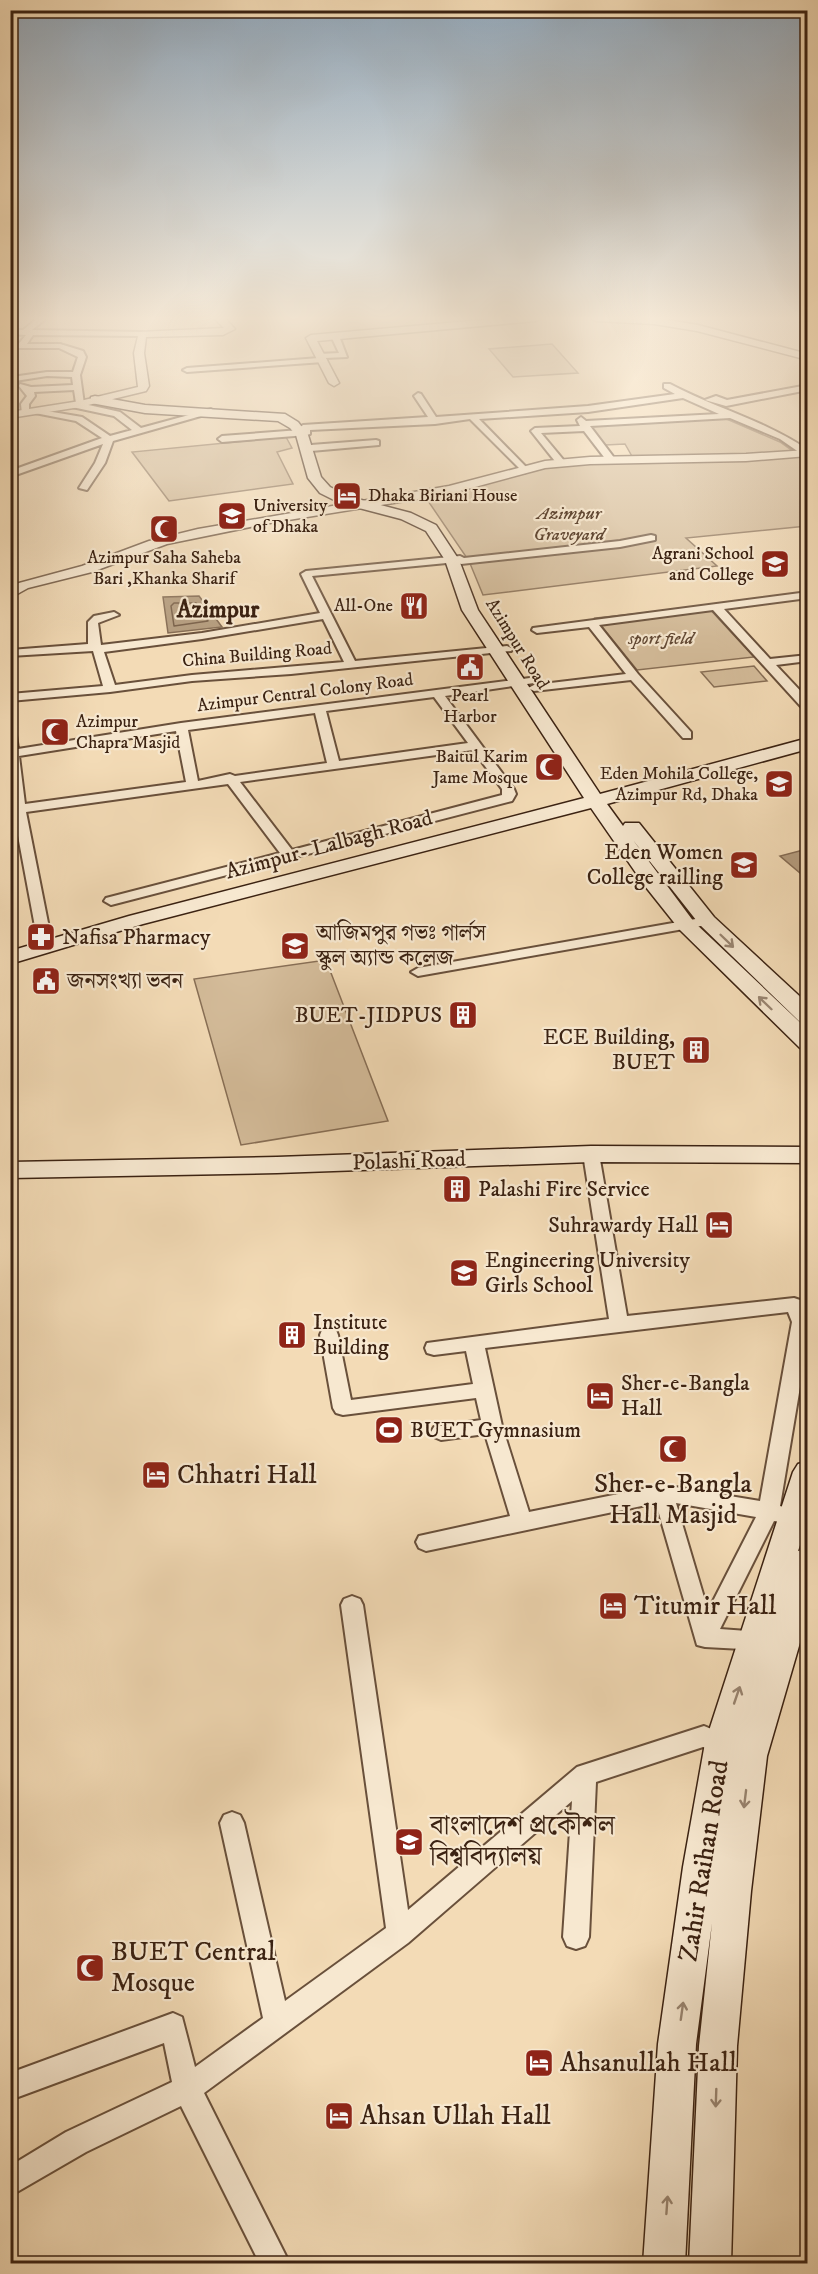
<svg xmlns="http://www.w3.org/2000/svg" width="818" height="2274" viewBox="0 0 818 2274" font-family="'IM FELL DW Pica','Noto Serif Bengali',serif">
<rect width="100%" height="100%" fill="#f3dbb6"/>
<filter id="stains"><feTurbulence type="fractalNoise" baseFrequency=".00333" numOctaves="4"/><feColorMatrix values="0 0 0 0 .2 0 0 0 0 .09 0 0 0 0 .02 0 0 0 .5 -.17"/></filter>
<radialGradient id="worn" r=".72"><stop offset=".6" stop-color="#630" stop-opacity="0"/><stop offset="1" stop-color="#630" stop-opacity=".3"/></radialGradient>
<g fill="#d4bc9a" stroke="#886f56" stroke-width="1.5">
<path d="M552,344L578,373L513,377L489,349Z"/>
<path d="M722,417L780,442L794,452L767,455L633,458L625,444L605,445L586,425Z"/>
<path d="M286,437L292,448L277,452L293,484L169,501L132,452Z"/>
<path d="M807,455V526L686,538L717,566L483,595L469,561L424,495L553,465L689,459L782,458Z"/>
<path d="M707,606L754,657L637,670L595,618Z"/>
<path d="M754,666L767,681L714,687L701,672Z"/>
<path d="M326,960L388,1121L241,1145L194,979Z"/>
</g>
<g fill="#b49c7e" stroke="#846b53" stroke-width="1.5">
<path d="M199,596L222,627L168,633L163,597Z"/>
<path d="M807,849H808L807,879L780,856Z"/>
</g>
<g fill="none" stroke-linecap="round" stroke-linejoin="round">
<path stroke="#785f48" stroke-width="1.5" d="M174,603H196L208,621L174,626L171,606Z"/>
<g stroke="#69503b" stroke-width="4">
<g id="minor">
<path d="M38,318H47L32,330L142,332L146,334L142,336L33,335L27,344H60L83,351L86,357L80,375L84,404L120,412L141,428L211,409L215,412L113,441L105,463L87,490L79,488L95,463L103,444L10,477V471L102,438L76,421L35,413V409L82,417L110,436L132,430L114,416L72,407V403H76L74,390L34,392L35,396L29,404V412L22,414L21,404L27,396L19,386L20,384L31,387L73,385L72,377L47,376L15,381L11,379L12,377L47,372H73L78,357L59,348H18L17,346L26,335L10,334V330H23Z"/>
<path d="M335,334L339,336L347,357L325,358L327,360L323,362L187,372L183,370L187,368L319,358L318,354L339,353L331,336Z"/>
<path d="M664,384H670C715,408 766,421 808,450V455H803L780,439L730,418L590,426L615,459L610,462L607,461L584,431L541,433L566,463L561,466L558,465L531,431L535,428L580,426L577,420L581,417L586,421L719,414L683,398L588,412L479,419L527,468L529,470L524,473L470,419L435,424L310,430V434L307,435L222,442L218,439L222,436L300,430L299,428L303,425L428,417L414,396L418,393L421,394L436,417L588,406L675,394L664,388Z"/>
<path d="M808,385V390L726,406L705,400L716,396L727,400Z"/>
<path d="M376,440L379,441V445L311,451L307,448L311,445Z"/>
<path d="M651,535L655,536V540L620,547L461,564L457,562L312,576L355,661L507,646L513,649L511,651L291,674L192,681L110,692L10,701V694L103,686L93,651L10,656V650L88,644V622L94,616L114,612L119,615L98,623L101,645L202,633L320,613L301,574L306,571L460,556L464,558L620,541ZM323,619L344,662L192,675L115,685L104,652L202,639Z"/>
<path d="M808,592V598L724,609L770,659L808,655V661L776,665L808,699V710H804L713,610L599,625L638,674L691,732V738H683L631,680L534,691L528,688L534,685L626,674L589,627L537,633L532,630L533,628Z"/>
<path d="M530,678L534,679V683L445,696L514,789L516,794L512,801L111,905L104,901L106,898L280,853L228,784L26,812L53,948L46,952L39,948L13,809L10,731L16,735L18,749L181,723ZM434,697L468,743L339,761L326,711ZM315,713L327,763L235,776L230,774L198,781L188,730ZM176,731L186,782L25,804L19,756ZM473,750L502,789V795L292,850L240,782Z"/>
<path d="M707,917L712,918L714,921L712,924L418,976L411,972L418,968Z"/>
<path d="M591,1149L597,1150L599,1154L627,1316L794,1298L800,1300L808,1314V1339L780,1506L787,1508L790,1514L787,1520L780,1522L774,1521L720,1629L761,1632L769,1634L772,1641L769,1648L761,1650L705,1647L697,1645L656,1503L426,1551L419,1548L416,1542L419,1536L510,1516L485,1434L441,1440L434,1437L431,1432L434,1427L481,1420L476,1398L343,1415L336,1413L333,1408L320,1335L322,1330L329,1328L336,1330L338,1335L351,1400L473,1384L466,1351L434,1355L427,1353L425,1348L427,1343L609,1319L583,1154L585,1150ZM788,1312L792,1322L760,1501L663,1485L529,1512L502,1426L485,1348ZM676,1503L756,1517L708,1611Z"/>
<path d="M352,1596L360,1599L363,1605L408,1910L577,1767L704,1726L736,1739L740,1746L736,1753L728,1756L703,1747L596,1782L589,1937L585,1946L576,1949L567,1946L563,1937L572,1801L408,1943L204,2093L290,2264H260L181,2106L86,2152L10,2196V2166L66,2132L172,2082L164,2043L10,2100V2073L173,2013L182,2017L195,2067L263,2018L220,1823L224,1815L232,1812L240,1815L244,1823L285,2001L386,1928L341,1605L344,1599Z"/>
</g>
</g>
<g stroke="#69503b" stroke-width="3">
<g id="tertiary">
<path d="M214,318H225L235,329L223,335L146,337L144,353L149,386L146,391L80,407L10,418V412L80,401L138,387L134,353L139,332L224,328Z"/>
<path d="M504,318H541L536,321L317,341L339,383L334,386L329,383L306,338L311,335Z"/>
<path d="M591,318H656L698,325L808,354V360L697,331L654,324L596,321Z"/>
<path d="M808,450V456L746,461L590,464L545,468L449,494L270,523L167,544L92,572L28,588L10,598V587L19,583L82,566L149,541L198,529L449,486L545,461L590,457L746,454Z"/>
</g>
</g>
<g stroke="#3b2212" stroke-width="3">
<g id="secondary">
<path d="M95,396L145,405L285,414L298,422L308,435L321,477L330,487L350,497L411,513L436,525L459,560L478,610L600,794L808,738V749L607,804L623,826L625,823H639L714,917L808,1004V1024L800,1022L700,925L633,840L694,922L808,1030V1050L800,1048L680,930L645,886L591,808L143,924L10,964V951L129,916L584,798L462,610L445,560L426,531L401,519L340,503L320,493L308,478L296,435L290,428L278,421L145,413L91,403V397Z"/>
<path d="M591,1146L808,1147V1163L591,1162L277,1173L10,1178V1162L277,1157Z"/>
<path d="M808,1461V1521L798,1551L808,1548V1615L767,1756L751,1891L737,2046L731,2264H689L699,2046L712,1923L696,2044L685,2264H643L658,2044L683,1867L705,1743L793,1472L798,1464Z"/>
</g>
</g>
<use href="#minor" fill="#f7e8d0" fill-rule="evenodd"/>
<use href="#tertiary" fill="#f7e8d0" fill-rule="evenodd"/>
<use href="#secondary" fill="#f7e8d0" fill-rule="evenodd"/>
</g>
<defs><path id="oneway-shaft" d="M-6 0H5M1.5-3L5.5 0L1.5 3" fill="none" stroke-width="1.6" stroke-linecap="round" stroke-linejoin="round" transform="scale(1.5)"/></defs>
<g stroke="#998571">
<use href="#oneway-shaft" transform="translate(727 941) rotate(44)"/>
<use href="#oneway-shaft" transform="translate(765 1003) rotate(-136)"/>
<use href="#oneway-shaft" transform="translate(737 1695) rotate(-71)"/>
<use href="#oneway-shaft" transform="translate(745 1799) rotate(97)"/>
<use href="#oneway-shaft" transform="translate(682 2011) rotate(-82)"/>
<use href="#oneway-shaft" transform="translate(716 2098) rotate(92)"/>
<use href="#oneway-shaft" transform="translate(667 2205) rotate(-86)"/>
</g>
<linearGradient id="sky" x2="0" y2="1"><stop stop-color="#93aabe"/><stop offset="0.5" stop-color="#faefde"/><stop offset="1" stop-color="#faefde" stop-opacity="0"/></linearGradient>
<rect width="818" height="637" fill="url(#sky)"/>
<defs>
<g id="hotel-square" transform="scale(1.5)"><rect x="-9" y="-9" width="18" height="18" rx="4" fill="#8f2418" stroke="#f7e8d0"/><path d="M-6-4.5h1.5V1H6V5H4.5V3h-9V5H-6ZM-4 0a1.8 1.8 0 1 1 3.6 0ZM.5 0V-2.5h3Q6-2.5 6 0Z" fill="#fff"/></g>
<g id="university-square" transform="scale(1.5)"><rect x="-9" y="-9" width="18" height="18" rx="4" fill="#8f2418" stroke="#f7e8d0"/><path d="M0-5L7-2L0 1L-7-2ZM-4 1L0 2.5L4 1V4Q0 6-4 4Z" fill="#fff"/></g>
<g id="mosque-square" transform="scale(1.5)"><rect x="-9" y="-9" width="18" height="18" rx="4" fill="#8f2418" stroke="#f7e8d0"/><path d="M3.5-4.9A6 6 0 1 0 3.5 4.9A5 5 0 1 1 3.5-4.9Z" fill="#fff"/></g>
<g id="school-square" transform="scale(1.5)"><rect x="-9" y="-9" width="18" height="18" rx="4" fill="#8f2418" stroke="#f7e8d0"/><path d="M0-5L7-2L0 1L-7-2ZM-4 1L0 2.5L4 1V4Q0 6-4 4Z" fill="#fff"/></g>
<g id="restaurant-square" transform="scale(1.5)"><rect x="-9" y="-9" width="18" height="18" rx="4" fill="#8f2418" stroke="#f7e8d0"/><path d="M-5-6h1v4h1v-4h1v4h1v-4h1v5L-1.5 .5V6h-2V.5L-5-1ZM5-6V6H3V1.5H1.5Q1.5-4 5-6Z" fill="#fff"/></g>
<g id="civic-square" transform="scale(1.5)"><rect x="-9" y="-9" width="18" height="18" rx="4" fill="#8f2418" stroke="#f7e8d0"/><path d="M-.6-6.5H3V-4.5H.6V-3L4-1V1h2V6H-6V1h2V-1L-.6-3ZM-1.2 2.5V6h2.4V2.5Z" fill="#fff"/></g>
<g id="pharmacy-square" transform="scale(1.5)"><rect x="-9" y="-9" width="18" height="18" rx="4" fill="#8f2418" stroke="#f7e8d0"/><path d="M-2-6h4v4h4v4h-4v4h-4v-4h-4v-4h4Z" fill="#fff"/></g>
<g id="building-square" transform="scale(1.5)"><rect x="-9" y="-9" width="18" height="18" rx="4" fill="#8f2418" stroke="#f7e8d0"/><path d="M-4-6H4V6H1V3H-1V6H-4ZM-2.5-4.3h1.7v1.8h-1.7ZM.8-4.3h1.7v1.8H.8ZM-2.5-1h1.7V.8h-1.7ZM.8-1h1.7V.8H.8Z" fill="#fff"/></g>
<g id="stadium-square" transform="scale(1.5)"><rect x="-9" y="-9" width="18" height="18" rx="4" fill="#8f2418" stroke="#f7e8d0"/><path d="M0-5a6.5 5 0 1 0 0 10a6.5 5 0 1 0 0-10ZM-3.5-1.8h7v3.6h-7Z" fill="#fff"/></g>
</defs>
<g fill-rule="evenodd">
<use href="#hotel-square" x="347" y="496"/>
<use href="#university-square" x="232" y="516"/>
<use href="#mosque-square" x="164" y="529"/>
<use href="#school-square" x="775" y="564"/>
<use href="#restaurant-square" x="414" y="606"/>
<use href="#civic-square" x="470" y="667"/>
<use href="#mosque-square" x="55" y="732"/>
<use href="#mosque-square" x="549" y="767"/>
<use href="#university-square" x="779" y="784"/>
<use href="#university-square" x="744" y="865"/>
<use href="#pharmacy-square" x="41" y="937"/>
<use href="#university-square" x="295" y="946"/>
<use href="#civic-square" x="46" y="981"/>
<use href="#building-square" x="463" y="1015"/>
<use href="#building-square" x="696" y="1050"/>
<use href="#building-square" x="457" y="1189"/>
<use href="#hotel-square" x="719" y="1225"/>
<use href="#school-square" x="464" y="1273"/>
<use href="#building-square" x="292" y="1335"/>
<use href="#hotel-square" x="600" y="1396"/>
<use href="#stadium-square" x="389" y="1430"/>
<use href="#mosque-square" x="673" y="1449"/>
<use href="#hotel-square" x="156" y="1475"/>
<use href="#hotel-square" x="613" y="1606"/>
<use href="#university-square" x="409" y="1842"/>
<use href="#mosque-square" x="90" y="1968"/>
<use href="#hotel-square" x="539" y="2063"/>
<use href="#hotel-square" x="339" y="2116"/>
</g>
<g text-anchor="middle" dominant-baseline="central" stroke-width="4.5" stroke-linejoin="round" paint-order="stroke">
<g font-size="18" fill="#3b2212" stroke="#f7e8d0" text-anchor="end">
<text x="368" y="496" text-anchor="start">Dhaka Biriani House</text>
<text x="253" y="506" text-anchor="start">University<tspan x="253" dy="21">of Dhaka</tspan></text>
<text x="754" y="554">Agrani School<tspan x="754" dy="21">and College</tspan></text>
<text x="164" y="558" text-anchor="middle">Azimpur Saha Saheba<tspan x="164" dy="21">Bari ,Khanka Sharif</tspan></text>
<text x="393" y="606">All-One</text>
<text x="470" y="696" text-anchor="middle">Pearl<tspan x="470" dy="21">Harbor</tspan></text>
<text x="76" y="722" text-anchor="start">Azimpur<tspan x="76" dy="21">Chapra Masjid</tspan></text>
<text x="528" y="757">Baitul Karim<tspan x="528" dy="21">Jame Mosque</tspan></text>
<text x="758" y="774">Eden Mohila College,<tspan x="758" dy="21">Azimpur Rd, Dhaka</tspan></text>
</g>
<g font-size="18" font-style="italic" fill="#614834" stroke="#f7e8d0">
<text x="569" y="514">Azimpur<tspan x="569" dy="21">Graveyard</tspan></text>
<text x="661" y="639">sport field</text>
</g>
<g font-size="18" fill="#3b2212" stroke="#f7e8d0">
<text transform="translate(517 644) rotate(58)">Azimpur Road</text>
<text transform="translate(257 655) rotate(-5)">China Building Road</text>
<text transform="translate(305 693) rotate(-7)">Azimpur Central Colony Road</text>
</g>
<g font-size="22" fill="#3b2212" stroke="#f7e8d0">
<text transform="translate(329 845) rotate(-15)">Azimpur- Lalbagh Road</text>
<text transform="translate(409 1161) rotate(-2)">Polashi Road</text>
</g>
<g font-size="22" fill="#3b2212" stroke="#f7e8d0" text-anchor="start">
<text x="723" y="852" text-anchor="end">Eden Women<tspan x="723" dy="25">College railling</tspan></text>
<text x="316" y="933">আজিমপুর গভঃ গার্লস<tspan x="316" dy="25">স্কুল অ্যান্ড কলেজ</tspan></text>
<text x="62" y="937">Nafisa Pharmacy</text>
<text x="67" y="981">জনসংখ্যা ভবন</text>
<text x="442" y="1015" text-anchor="end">BUET-JIDPUS</text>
<text x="675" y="1037" text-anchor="end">ECE Building,<tspan x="675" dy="25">BUET</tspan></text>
<text x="478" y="1189">Palashi Fire Service</text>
<text x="698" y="1225" text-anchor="end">Suhrawardy Hall</text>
<text x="485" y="1260">Engineering University<tspan x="485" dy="25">Girls School</tspan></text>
<text x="313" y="1322">Institute<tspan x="313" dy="25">Building</tspan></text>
<text x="621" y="1383">Sher-e-Bangla<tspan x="621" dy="25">Hall</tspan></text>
<text x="410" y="1430">BUET Gymnasium</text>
</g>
<g font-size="24" font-weight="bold" fill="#3b2212" stroke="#f7e8d0">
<text x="218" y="610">Azimpur</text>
</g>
<g font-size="27" fill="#3b2212" stroke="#f7e8d0" text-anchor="start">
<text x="177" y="1475">Chhatri Hall</text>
<text x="673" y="1484" text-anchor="middle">Sher-e-Bangla<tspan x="673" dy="31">Hall Masjid</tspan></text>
<text x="634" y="1606">Titumir Hall</text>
<text x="430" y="1826">বাংলাদেশ প্রকৌশল<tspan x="430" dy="31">বিশ্ববিদ্যালয়</tspan></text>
<text x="111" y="1952">BUET Central<tspan x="111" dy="31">Mosque</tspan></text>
<text x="560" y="2063">Ahsanullah Hall</text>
<text x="360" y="2116">Ahsan Ullah Hall</text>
</g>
<g font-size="27" fill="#3b2212" stroke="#f7e8d0">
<text transform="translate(704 1861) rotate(-81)">Zahir Raihan Road</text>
</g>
</g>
<rect width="818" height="2274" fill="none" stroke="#f3dbb6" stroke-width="36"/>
<rect x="12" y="12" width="794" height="2250" fill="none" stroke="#3b2212" stroke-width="3"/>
<rect x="18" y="18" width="782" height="2238" fill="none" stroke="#3b2212" stroke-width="1.5"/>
<rect width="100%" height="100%" filter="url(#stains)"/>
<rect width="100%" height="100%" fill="url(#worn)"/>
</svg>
